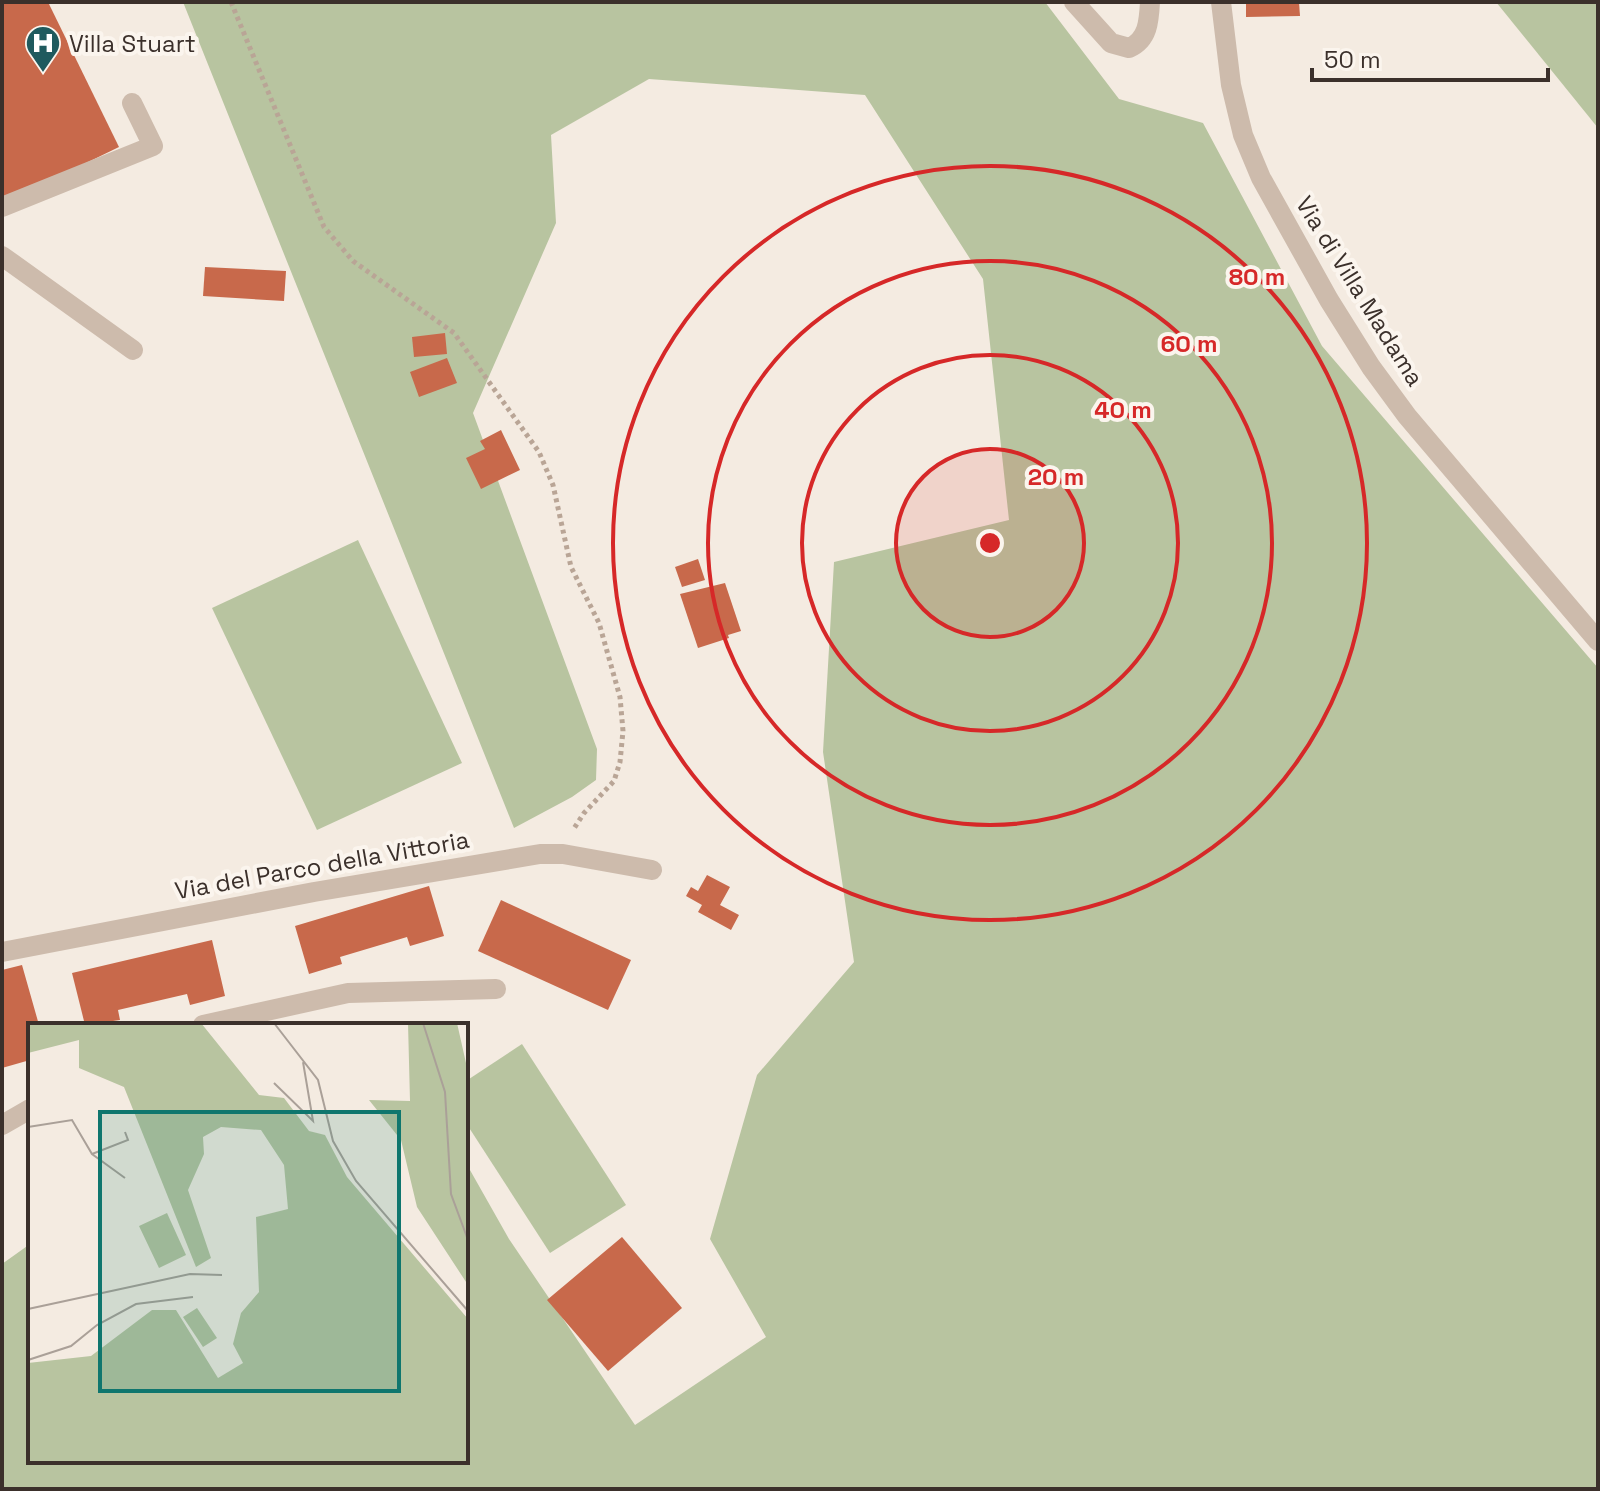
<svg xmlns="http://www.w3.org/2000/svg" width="1600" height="1491" viewBox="0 0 1600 1491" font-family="'Space Grotesk',sans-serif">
<rect width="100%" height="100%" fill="#f4ebe1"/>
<g fill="#b8c4a0">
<path d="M183,2H1045L1119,99L1203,123L1322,346L1598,668V1489H2V1264L30,1244V1461H466V1163L509,1239L635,1425L766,1337L710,1239L757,1075L854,962L823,752L834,562L1009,520L983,279L865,95L649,79L551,135L556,223L473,413L597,749L596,780L572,797L514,828Z"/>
<path d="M1496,2H1598V128Z"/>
<path d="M358,540L462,763L317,830L212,608Z"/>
<path d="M522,1044L626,1205L550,1253L466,1123V1081Z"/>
</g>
<g fill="#c8694b">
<path d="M2,2H48L119,147L2,204Z"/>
<path d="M1246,2H1299L1300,16L1246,17Z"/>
<path d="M205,267L286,271L284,301L203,296Z"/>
<path d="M445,333L447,354L414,357L412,337Z"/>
<path d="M447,358L457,383L419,397L410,372Z"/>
<path d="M501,430L520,470L481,489L466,458L485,449L480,441Z"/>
<path d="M698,559L705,580L682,587L675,567Z"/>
<path d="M725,583L741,631L728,635L729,638L698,648L680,594Z"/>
<path d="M707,875L730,887L720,905L739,915L731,930L698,912L702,905L686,896L691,887L698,891Z"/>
<path d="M429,886L444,936L410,946L407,937L340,957L342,964L309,974L295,926Z"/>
<path d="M501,900L631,960L608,1010L478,951Z"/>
<path d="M212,940L225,996L190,1005L187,994L118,1010L120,1020L85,1025L72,973Z"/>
<path d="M22,965L39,1025H30V1060L2,1068V970Z"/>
<path d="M622,1237L682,1308L608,1371L547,1300Z"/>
</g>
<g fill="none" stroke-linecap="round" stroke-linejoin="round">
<path stroke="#b9a596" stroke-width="5" stroke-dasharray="4 4" stroke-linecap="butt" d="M231,2L324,227L353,261L454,333L539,452L553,485L571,567L599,623L620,697L623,731L620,762L614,781L584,813L573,830"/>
<g stroke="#cdbbac" stroke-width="20">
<path d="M1074,2L1111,43L1129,48C1148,40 1149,21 1150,2"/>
<path d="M1221,2L1231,85L1243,135L1261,178L1329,300L1371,367L1407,416L1598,641"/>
<path d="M2,207L153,146L132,103"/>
<path d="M2,256L133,350"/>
<path d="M2,952L314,892L540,854H563L652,870"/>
<path d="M203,1025L348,993L496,989"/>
<path d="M2,1125L30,1109"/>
</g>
</g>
<circle cx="990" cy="543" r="94" fill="#d62828" fill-opacity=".12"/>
<g fill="none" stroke="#d62828" stroke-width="4">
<circle cx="990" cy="543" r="94"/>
<circle cx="990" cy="543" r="188"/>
<circle cx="990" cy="543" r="282"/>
<circle cx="990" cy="543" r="377"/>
</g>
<defs>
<g id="hospital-pin" transform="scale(1.8)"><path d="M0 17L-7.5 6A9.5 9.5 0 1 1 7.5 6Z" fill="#1f5a5e" stroke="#fbf5ee"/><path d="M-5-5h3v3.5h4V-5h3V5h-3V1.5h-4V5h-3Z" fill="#fff"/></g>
</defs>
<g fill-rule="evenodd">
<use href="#hospital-pin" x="43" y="43"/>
</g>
<g text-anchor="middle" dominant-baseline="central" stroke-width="8" stroke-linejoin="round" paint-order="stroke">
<g font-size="24" fill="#3b302b" stroke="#fbf5ee" text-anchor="start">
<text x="69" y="43">Villa Stuart</text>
</g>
<g font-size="24" fill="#3b302b" stroke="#fbf5ee">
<text transform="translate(1360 291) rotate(58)">Via di Villa Madama</text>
<text transform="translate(322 865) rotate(-10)">Via del Parco della Vittoria</text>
</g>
</g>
<g transform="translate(28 1023)">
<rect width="440" height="440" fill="#f4ebe1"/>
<path d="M0,0H173L231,72L256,75L281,108L297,112L319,154L440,296V440H0V340L63,333L124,287H148L190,355L215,340L205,321L213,290L231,269L228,194L260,186L256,142L233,107L193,104L175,114L176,131L160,167L183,235L168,244L96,64L51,45V17L0,30ZM380,0H429L440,49V262L389,184L373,117L341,77L382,78ZM139,190L158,232L131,245L111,203ZM169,285L189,315L175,324L155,294Z" fill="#b8c4a0"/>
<path fill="none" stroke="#aaa098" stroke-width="2" d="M246,0L290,57L305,118L328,158L440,288M395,0L417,69L423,171L440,217M246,60L285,98L275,39M0,104L44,97L64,131L97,155M64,131L100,117L97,109M0,286L162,251L194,252M0,337L43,323L69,302L108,281L165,274"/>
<path fill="#0f766e" fill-opacity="0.15" stroke="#0f766e" stroke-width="4" d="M72,89H371V368H72Z"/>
<rect width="440" height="440" fill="none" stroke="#3b302b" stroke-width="4"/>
</g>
<circle cx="990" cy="543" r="12" fill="#d62828" stroke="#fbf5ee" stroke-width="4"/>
<g font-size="24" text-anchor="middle" font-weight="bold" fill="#d62828" stroke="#fbf5ee" stroke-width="8" stroke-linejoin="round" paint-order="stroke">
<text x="1257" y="285">80 m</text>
<text x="1189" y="352">60 m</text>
<text x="1123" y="418">40 m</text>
<text x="1056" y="485">20 m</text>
</g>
<rect width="1600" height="1491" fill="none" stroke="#3b302b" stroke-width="8"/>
<path d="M1312 68v12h236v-12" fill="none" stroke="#3b302b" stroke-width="4"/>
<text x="1324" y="68" font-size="24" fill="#3b302b" stroke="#fbf5ee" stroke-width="6" paint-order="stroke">50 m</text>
</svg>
